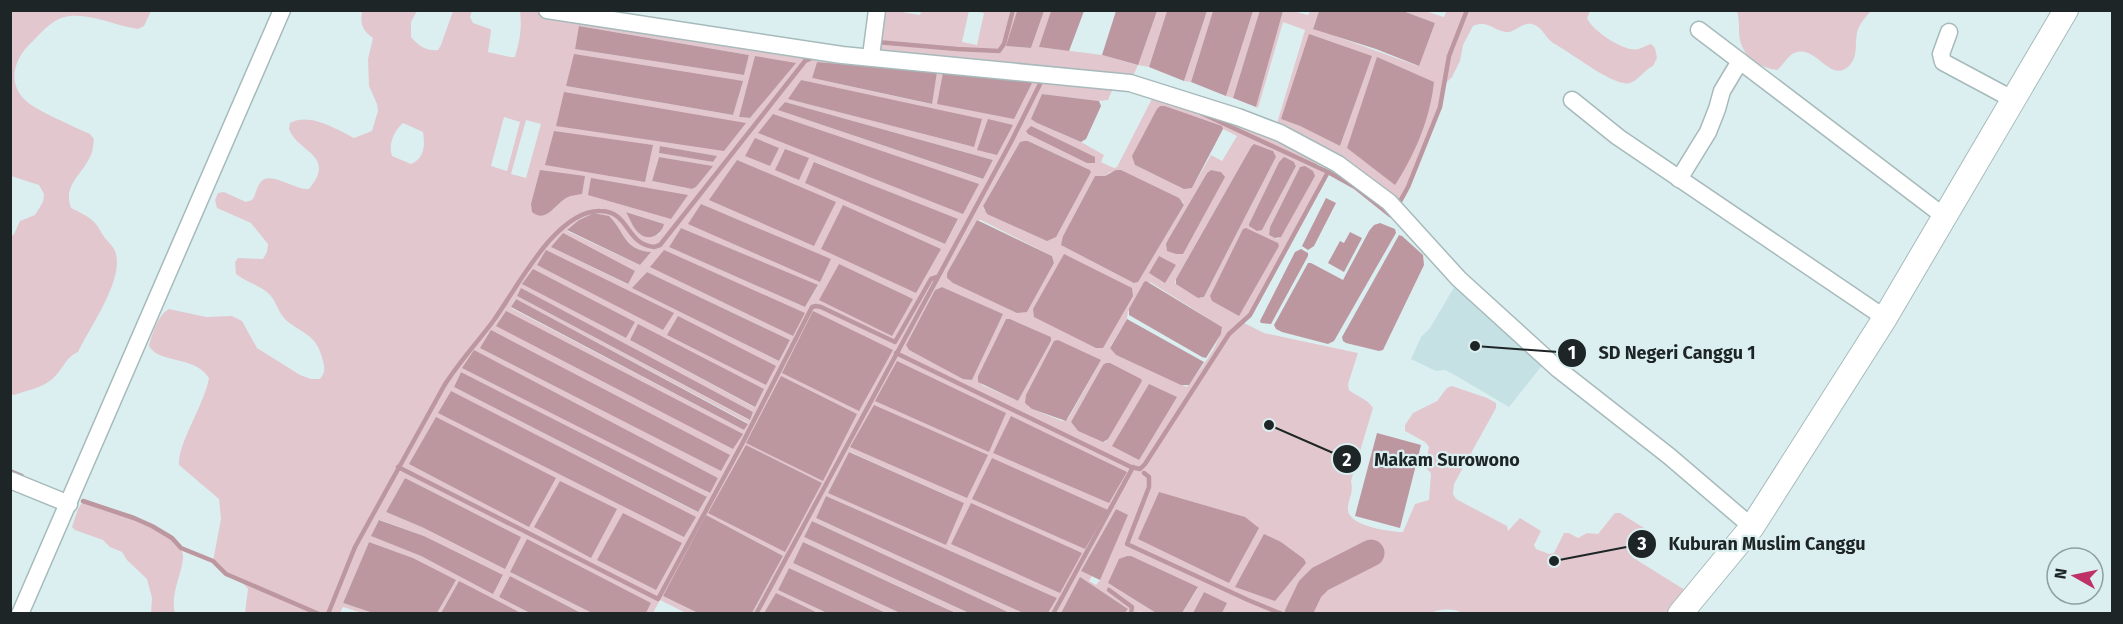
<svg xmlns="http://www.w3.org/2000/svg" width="2123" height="624" viewBox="0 0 2123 624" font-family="'Fira Sans',sans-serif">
<rect width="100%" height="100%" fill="#dbeff1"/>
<path fill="#c5e1e3" d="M1459,279L1548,358L1509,407L1453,374L1445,370L1436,371L1411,359L1421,337L1430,328Z"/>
<g fill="#e2c8ce" fill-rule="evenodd">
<path d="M11,10L151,11L144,26L138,29C115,26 94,14 70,16C53,18 44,30 33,41C15,57 6,81 25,100C33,109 77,128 90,134L94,139C93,145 93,152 90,157C81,176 63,185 71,208C79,212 89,216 95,223C99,227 101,233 105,238C108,242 112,245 114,249C128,275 89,328 78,352C64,358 63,371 51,380C41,388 26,391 14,395L10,394L11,237L14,234L20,221L35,215L43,202L44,194L39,185L11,176Z"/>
<path d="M532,10L574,20L869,61L877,11H896L920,15L921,11H969L962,42L977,45L984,13L972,11H1017L1007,46L1031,48L1044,11H1051L1040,47L1102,55L1137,65L1157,11H1167L1149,67L1138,65L1130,83L1116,81L1108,100L1099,101L1042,94L1037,123L1081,142L1104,155L1101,162L1114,168L1117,167L1156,91L1275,130L1305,30L1283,22L1258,108L1256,107L1283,11H1293L1308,15L1310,11H1319L1313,28L1418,66L1435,23L1403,11H1425L1444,17L1447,10L1590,11L1587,18C1592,30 1618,47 1631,49C1639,51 1644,46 1651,44L1655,48L1657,58L1653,66C1644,70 1639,80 1630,83C1615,88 1569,51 1553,43C1545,38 1543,27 1532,24C1521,22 1516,33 1505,32C1493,30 1487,20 1473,26L1463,45L1460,61L1452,77L1444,85L1440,107L1419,163L1408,187L1396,209L1322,156L1316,166L1328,172L1267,286L1244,323L1264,333L1358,353L1348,384L1349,390C1356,396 1368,399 1373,408L1351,481C1354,494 1348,498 1348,510C1349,526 1390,532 1403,532L1415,504L1429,500L1431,473L1427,469L1426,464L1429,447L1425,442L1405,431V425L1413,413L1437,401L1447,388L1452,386L1487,398L1496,403V408L1454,484L1453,494L1456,499L1507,526L1508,531L1520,518L1541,531L1534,545L1536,549L1549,554L1554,553L1564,533H1569L1578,538L1587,533L1598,534L1615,513H1620L1649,531L1632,557L1685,590L1668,614H1464C1453,607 1439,609 1427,614H1222L1226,603L1204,592L1193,613H1182L1198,588L1108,583L1156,613H1143L1139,611L1138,613H1125L1128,609L1080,578L1061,613H1048L1057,598L826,496L816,518L1023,613H1010L812,521L804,537L969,613H956L803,542L793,563L900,613H886L789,568L778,590L827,613H818L776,594L764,613H752L783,556L663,596L698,613H686L660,600L653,613H646L651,603L510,572L592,613H581L510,576L499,597L530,613H521L459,582L441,613H437L455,580L413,558L369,542L343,603L373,613H362L343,607L340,613H245L248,589C240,577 224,575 213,561L221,519L219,499L179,465C177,445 205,403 209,378C194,355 159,364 149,346C152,334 158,315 169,309L206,317L232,316L242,321L257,348L300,375L311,379H320C325,373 325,369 323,361C317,335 305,335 287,321C278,314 277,301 268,293C259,285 246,282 236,274L235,262L238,258L263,259L267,252L268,244L251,223L217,208L215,200L218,193L224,192L246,202L252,200C256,195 256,188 260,183C269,169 294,190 309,189C337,155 298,153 289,129L290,123C309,112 337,129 354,138L372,131L378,111L377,104L369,86L368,59L373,38C362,30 360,24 362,11H417L411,22V37C419,46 426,51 438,50L441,45L453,11H472L470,17L473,23L490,29L491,31L488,52L510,57H515C520,39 522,29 520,11ZM580,26L749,55L744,75L575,49ZM1371,56L1340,146L1300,126L1281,119ZM817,62L937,72L931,104L812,78ZM795,63L750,118L739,117V116ZM801,80L974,147L789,99ZM742,81L733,115L566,86ZM785,102L993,160V161L982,179L779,110ZM1160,106H1165L1221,126L1223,129L1237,136L1222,161L1211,155L1192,188H1184L1135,165ZM504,117L520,122L507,171L491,166ZM526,120L541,124L526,178L511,174ZM403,123L423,132C425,145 425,158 411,164L392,156C388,144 394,131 403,123ZM1028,141L1090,170L1091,172L984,210L983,206L1020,142ZM660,146L716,156L713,162L660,153ZM1251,147L1272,151L1276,157L1204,297L1201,298L1175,283L1176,279ZM659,157L712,166L696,187L692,189L652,181ZM1284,158L1296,164V166L1262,230L1249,224L1279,162ZM815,162L958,220L945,244L806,182ZM1300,167L1278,239L1269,235L1270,227ZM1211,170L1221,172L1166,249L1169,238L1207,173ZM1110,172L1183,202L1184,205L1138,281L1135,283L1063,236L1095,176H1105ZM627,212L664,224L659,234L653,237L640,234ZM594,213C624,215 617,249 650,252L640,265L567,231L579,220ZM977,220H981L1052,256L1054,263L1027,312L947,278V273ZM681,228L818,286L805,307L669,247ZM551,247L635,271L627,284ZM647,272L790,340L779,361L633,288ZM1150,282L1222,327C1220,345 1198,372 1187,387L1116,355L1110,347L1127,319L1128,312ZM523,284L635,322L626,338ZM942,287L1002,314L972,380L963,378L909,350L906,345L935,290ZM521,289L753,412L749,420L517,296ZM515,299L748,423L744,430L511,308ZM1006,319H1010L1051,337V341L1018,401L982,385L978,376ZM630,340L764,389L754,407ZM473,351L718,478L709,493ZM1101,360L1068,419L1062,421L1032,409ZM1103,365L1106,442L1078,431L1071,422ZM461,372L707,498L697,512L454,387ZM849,452H850L964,503L828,493ZM405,478L520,538L424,528L386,512ZM1116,509L1100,580L1096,585L1089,581L1092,576L1081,571ZM380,520L424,536L503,576L493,593L421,556L372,536Z"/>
<path d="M1207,11H1213L1191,82L1184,81Z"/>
<path d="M1253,11H1260L1233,98L1226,96Z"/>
<path d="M1737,11H1871C1866,16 1861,22 1858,29C1854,41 1859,55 1850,65C1831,85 1818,47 1797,52C1788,54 1784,65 1777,70C1761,68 1744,58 1740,40C1738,30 1740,21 1737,11Z"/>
<path d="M83,501C104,509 187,529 183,559C181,576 170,596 175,613H151L152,598L147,579L127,560L122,552L110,547L103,540L75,530L72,527L78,509Z"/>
</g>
<g fill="#bc97a0">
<path d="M1260,10L1283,11L1256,107L1233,98Z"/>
<path d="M1017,11H1044L1031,48L1006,46Z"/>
<path d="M1051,11H1084L1069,51L1039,47Z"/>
<path d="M1116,11H1157L1138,65L1102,55Z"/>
<path d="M1167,11H1207L1184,81L1149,67Z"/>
<path d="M1213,11H1253L1226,96L1191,82Z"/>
<path d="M1319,11H1403L1435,23L1419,66L1376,49L1313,29Z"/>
<path d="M579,26L749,55L744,75L575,49Z"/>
<path d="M1309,34L1372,56L1340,146L1300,126L1281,119Z"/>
<path d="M574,54L743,81L733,115L566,86Z"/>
<path d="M755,56L796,63L750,118L739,117Z"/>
<path d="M1377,57L1434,82C1430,119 1415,154 1395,185L1347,148Z"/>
<path d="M817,62L937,72L932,104L812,78Z"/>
<path d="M943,73L1033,81L1014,119L937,104Z"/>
<path d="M801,80L982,119L974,147L788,99Z"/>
<path d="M564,92L746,123L724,151L556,126Z"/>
<path d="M1042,94L1099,101L1101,106L1086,139L1081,142L1037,123L1031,119Z"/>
<path d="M785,102L993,160L983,179L778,110Z"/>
<path d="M1160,106H1165L1222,126L1223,129L1192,188L1184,189L1135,165L1132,156L1157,109Z"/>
<path d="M773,114L979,184L963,214L758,133Z"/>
<path d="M988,119L1013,125L997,155L977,150Z"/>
<path d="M1031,126L1095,157V163H1087L1028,134L1026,131Z"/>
<path d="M554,131L653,145L645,182L545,165Z"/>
<path d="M755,138L779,148L770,166L745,156Z"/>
<path d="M1024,141H1028L1090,170L1091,172L1056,237L1047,241L987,214L983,206L1020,142Z"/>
<path d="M1254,144L1273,151L1276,157L1204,297L1198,298L1176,284V279L1251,147Z"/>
<path d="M660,146L717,156L713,162L659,153Z"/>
<path d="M785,149L809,158L799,180L775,170Z"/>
<path d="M659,157L713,166L696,187L692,189L652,181Z"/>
<path d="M1284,157L1294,162L1296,166L1262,230L1257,231L1249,226V224L1279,162Z"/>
<path d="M737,160L836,202L814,246L709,200Z"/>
<path d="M814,162L958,219L945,244L805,183Z"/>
<path d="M1305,166L1313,171L1315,176L1281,237L1275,238L1269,235L1270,227L1300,167Z"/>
<path d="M540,170L585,176L582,194C578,195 572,195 568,197C555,203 547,224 532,212L531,204Z"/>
<path d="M1116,170H1121L1179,198L1184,205L1138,282L1134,283L1061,245L1063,236L1095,176H1105Z"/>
<path d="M1211,170L1221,172L1225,177L1183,254H1176L1167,251L1166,244L1169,238L1207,173Z"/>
<path d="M591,178L688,195L671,219L588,195Z"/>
<path d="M1326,198L1336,203L1314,246L1308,250L1302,246Z"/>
<path d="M701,204L831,259L820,282L688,224Z"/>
<path d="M843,205L941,249L916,293L821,249Z"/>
<path d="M626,212L664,224C662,234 650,242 640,234C634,230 630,219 626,212Z"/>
<path d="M594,213L609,216C625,232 624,250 651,252L640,265L567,230L579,220Z"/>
<path d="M977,220L1052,256L1054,263L1027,312L1017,313L953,283L947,278V273Z"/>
<path d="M1380,223L1395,229L1396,233L1334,341L1328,344L1282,332L1276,329L1274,325L1308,263H1311L1343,280L1369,231L1374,225Z"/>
<path d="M681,228L818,285L805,307L669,247Z"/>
<path d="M1246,228L1278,243L1279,246L1239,316L1212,301L1210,296L1243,229Z"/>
<path d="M1350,232L1362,238L1344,272L1328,263L1340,241L1344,243Z"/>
<path d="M563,233L635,271L628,284L551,247Z"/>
<path d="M1399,235L1402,236L1423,255L1424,265L1383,350L1379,351L1346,343L1343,341L1342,337Z"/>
<path d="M1301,249L1308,253V256L1271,324L1261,323L1260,321L1295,252Z"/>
<path d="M546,250L674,313L663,330L537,265Z"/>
<path d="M664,250L805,313L793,336L650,267Z"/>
<path d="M1064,254L1132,288L1133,296L1103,348H1096L1034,317L1033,309Z"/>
<path d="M1159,256L1176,265L1165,283L1149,273Z"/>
<path d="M839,264L913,299L892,336L819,300Z"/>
<path d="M533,269L635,322L626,338L522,284Z"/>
<path d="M647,272L790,340L779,361L632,288Z"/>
<path d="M1146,281L1222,327L1221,334L1206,358L1202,357L1129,315V309L1144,282Z"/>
<path d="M942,287L1003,314L972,380L963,379L909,350L906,345L935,290Z"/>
<path d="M521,288L753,412L750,420L517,296Z"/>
<path d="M516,299L748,424L744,430L511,307Z"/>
<path d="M506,311L743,434L733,449L496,326Z"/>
<path d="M813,311L893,350L859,411L782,373Z"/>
<path d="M678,316L776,366L766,385L667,335Z"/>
<path d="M1006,319H1010L1051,337V341L1018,401L978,382V376Z"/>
<path d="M1127,319L1204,362L1189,385H1181L1116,355L1110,348Z"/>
<path d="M638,324L764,389L755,407L630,340Z"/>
<path d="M491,330L730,455L721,471L480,348Z"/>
<path d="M1058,340L1101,360L1066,421L1032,409L1025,403L1026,395L1054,341Z"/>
<path d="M474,350L718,478L710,493L462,368Z"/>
<path d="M897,361L1006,413L989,452L875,401Z"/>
<path d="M1106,363H1110L1141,379L1142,381L1108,439L1103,442L1078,431L1071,422L1103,365Z"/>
<path d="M461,372L707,497L698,512L454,387Z"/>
<path d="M781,376L857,414L823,481L746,443Z"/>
<path d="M1149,384L1177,397L1139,460L1112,446Z"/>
<path d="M451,391L696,517L684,537L438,413Z"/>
<path d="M874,405L988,455L967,498L850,447Z"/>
<path d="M1011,416L1127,472L1109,503L993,453Z"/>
<path d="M436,417L556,478L529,527L409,464Z"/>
<path d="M1377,433L1421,445L1400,528L1355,516Z"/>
<path d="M746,445L822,483L785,552L708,513Z"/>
<path d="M849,452L964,503L946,545L828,493Z"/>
<path d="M992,458L1108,510L1085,549L972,499Z"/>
<path d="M405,478L521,537L505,569L424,528L386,512Z"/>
<path d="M560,481L617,509L591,558L534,527Z"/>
<path d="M1159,492L1245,517L1259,528L1229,583L1138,539Z"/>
<path d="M826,496L1057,598L1048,613H1023L816,518Z"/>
<path d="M971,503L1082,553L1060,593L951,544Z"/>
<path d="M1116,509L1128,515L1100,580L1081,571Z"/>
<path d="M623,513L682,543L656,590L597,560Z"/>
<path d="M706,515L783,556L752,613H698L663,596Z"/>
<path d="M379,520L424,536L503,575L493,594L421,556L371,536Z"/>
<path d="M812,521L1010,613H969L804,537Z"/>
<path d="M1264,534L1281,542L1304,559L1306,563L1275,601L1235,587Z"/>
<path d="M527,539L651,603L646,613H592L510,572Z"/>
<path d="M369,542L413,558L456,580L437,613H373L343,603Z"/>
<path d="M803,542L936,604L956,613H900L793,563Z"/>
<path d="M1127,556H1131L1198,587L1182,613H1156L1108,583L1119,559Z"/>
<path d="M789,568L886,613H827L778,590Z"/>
<path d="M510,576L581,613H530L499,597Z"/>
<path d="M1080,577L1128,609L1125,613H1061Z"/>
<path d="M459,581L521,613H441Z"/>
<path d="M1204,592L1227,603L1222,613H1193Z"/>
<path d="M776,593L818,613H764Z"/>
</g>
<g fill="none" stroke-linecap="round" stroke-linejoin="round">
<g stroke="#bc97a0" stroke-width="4.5">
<path d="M877,42L957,49L999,51L1004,44L1013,10"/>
<path d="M1201,113L1328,172L1355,187L1390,215"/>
<path d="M1397,207L1408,187L1440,107L1449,56L1467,10"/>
<path d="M896,353L1131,467L1140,469L1145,464L1229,334L1250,315L1328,172"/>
<path d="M398,467L658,599L742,444L812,307L816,306L821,307L895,342L931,279L937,277"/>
<path d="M10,471L22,476"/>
<path d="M1144,473L1149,477V487L1127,544L1248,600L1282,614"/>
<path d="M83,501L134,518L152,526L172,538L181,548L213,561L226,574L319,614"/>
<path d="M1109,590L1132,607L1131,614"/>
<path d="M328,614L355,547L444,386C459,362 477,343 494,320C517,288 556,210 600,211C630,211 625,244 654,247L660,245L805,61L814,57"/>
<path d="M756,614L1011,142L1043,78"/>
<path d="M1053,614L1133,467"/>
</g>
<path stroke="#bc97a0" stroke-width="27" d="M1298,614L1310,589L1320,579L1371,553"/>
<g stroke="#a7babb" stroke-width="19">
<g id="street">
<path d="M547,10L842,55L1130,83L1238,117L1280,133L1338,164L1389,202L1459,279L1558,369L1669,456L1752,527"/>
<path d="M1699,30L1945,217"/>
<path d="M1949,32L1941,54L1943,62L2014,100"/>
<path d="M871,56L877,10"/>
<path d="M1572,100L1618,137L1885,318"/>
<path d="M1679,179L1708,132L1717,109L1722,91L1740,61"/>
<path d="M10,480L69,504"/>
<path d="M20,614L282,10"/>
</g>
</g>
<g stroke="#a7babb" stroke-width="26">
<path id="secondary" d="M1680,614L1752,527L1885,318L2066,10"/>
</g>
<use href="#street" stroke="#fff" stroke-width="16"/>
<use href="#secondary" stroke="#fff" stroke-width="24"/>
</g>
<path fill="none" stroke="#1e2526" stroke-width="2" d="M1475 346L1572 353M1269 425L1347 459M1554 561L1642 544"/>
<g fill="#1e2526" stroke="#dbeff1" stroke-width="2">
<circle cx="1475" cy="346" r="6"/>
<circle cx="1269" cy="425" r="6"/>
<circle cx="1554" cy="561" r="6"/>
<circle cx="1572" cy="353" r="15"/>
<circle cx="1347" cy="459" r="15"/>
<circle cx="1642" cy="544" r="15"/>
</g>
<g font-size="18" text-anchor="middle" font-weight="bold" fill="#fff">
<text x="1572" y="359">1</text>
<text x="1347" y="466">2</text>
<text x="1642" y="550">3</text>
</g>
<g font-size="18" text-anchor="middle" font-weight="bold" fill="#1e2526" stroke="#dbeff1" stroke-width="4.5" stroke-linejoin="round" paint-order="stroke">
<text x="1677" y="359">SD Negeri Canggu 1</text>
<text x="1447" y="466">Makam Surowono</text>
<text x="1767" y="550">Kuburan Muslim Canggu</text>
</g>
<rect width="2123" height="624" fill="none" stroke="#1e2526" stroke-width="24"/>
<g transform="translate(2075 576) rotate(279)"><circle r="28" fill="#dbeff1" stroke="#8f9ea0" stroke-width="1.5"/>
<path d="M0-4.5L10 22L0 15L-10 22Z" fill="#be3266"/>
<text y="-9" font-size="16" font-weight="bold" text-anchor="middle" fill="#1e2526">N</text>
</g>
</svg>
